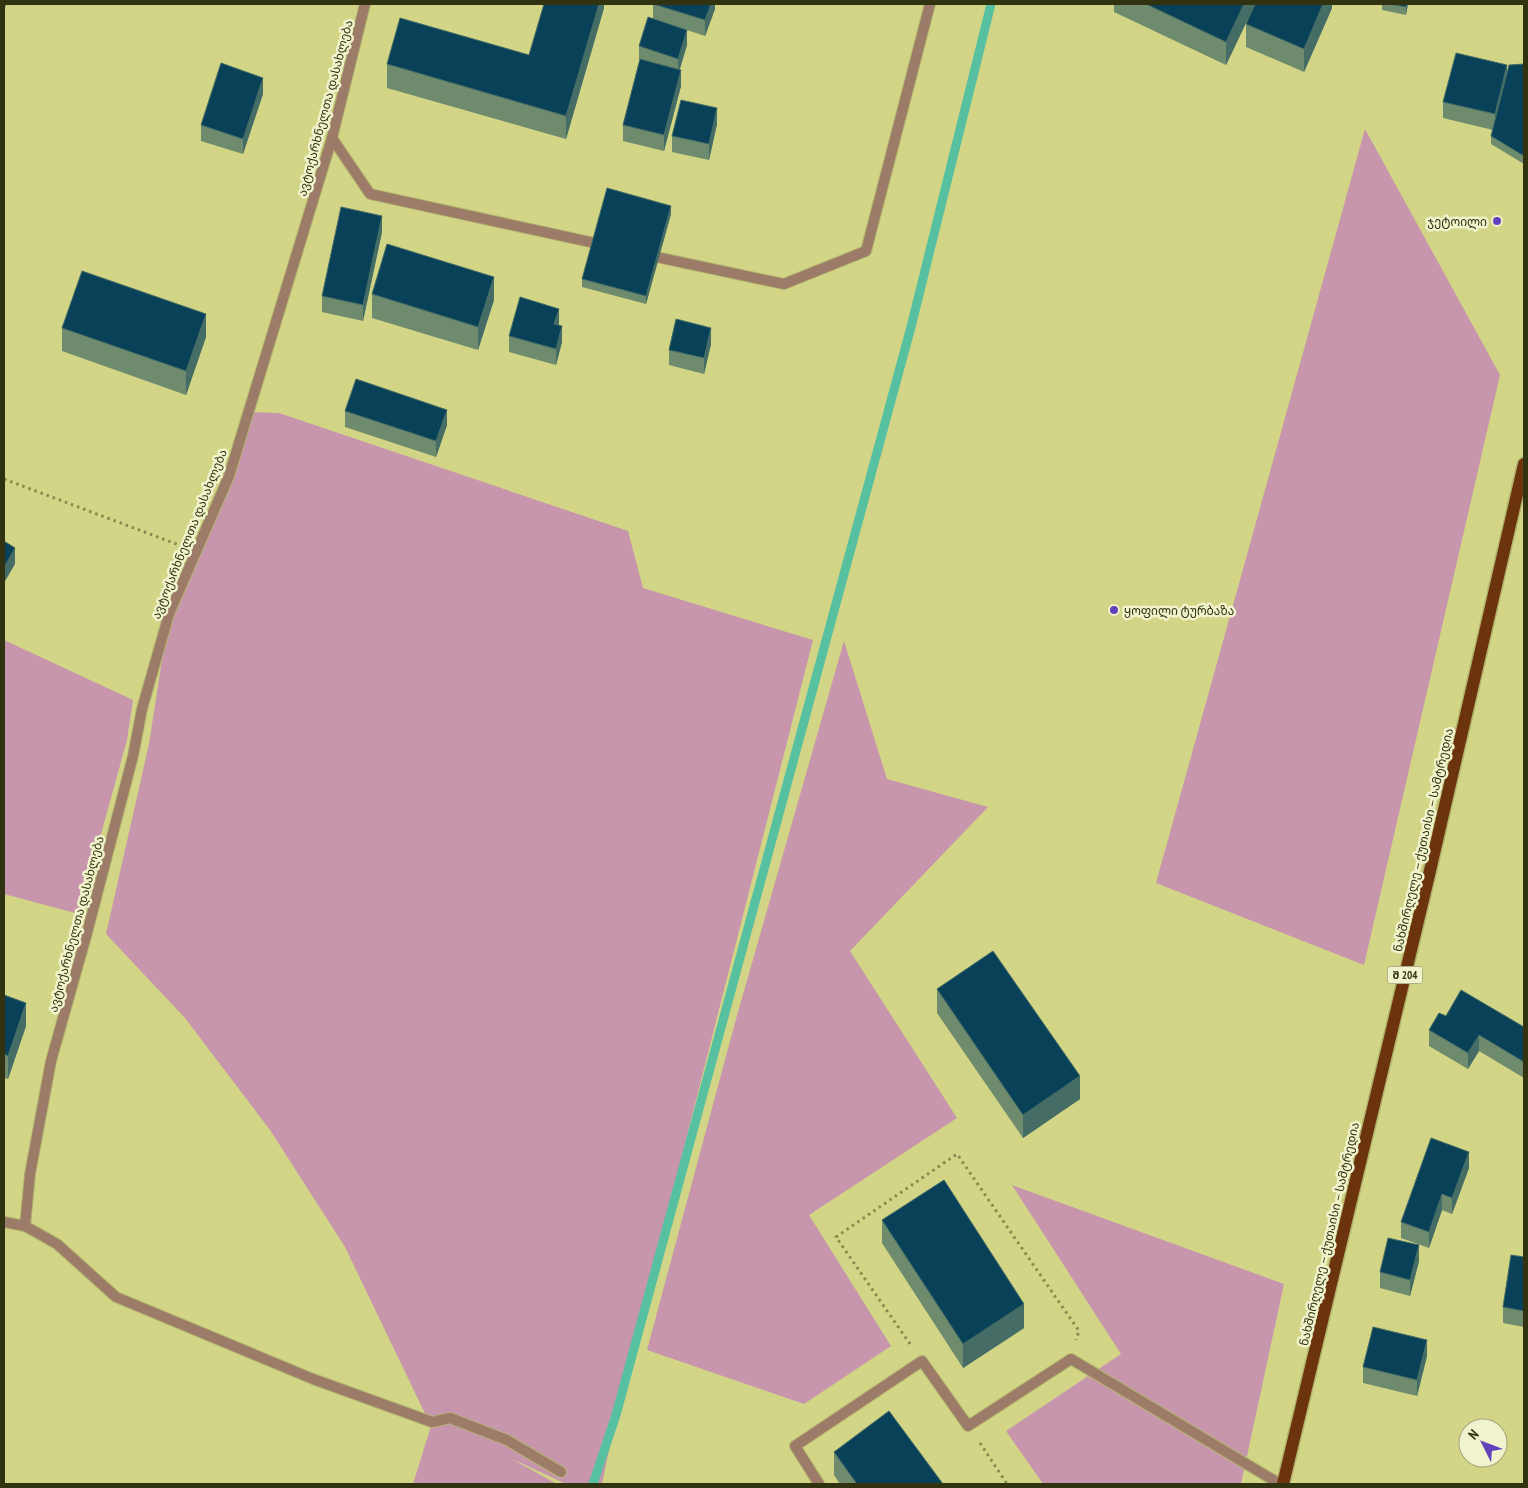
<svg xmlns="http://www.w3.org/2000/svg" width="1528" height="1488" viewBox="0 0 1528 1488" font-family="'PT Sans Narrow','Noto Sans Georgian',sans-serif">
<rect width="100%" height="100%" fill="#d2d585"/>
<g fill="#c796ac">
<path d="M1365,129L1500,375L1364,965L1156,883Z"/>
<path d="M248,412L279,413L628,531L643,588L813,640L616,1415L602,1484H566L510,1458L557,1484H413L431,1426L345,1247L270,1130L185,1018L106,934L149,744L169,614L229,476Z"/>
<path d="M4,640L133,700L127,740L79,914L4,894Z"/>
<path d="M844,641L887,779L988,807L850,951L957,1118L809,1215L891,1346L804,1404L647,1350L736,1019Z"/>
<path d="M1012,1185L1284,1284L1241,1484H1043L1006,1431L1121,1354Z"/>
</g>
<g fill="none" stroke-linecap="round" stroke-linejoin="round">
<path stroke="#56c0a0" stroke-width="9" d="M593,1484L616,1415L911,327L991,4"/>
<g stroke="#b2b46e" stroke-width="12">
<path id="lane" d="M819,1484L795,1446L922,1361L968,1426L1071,1359L1280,1484"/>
</g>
<g stroke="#b2b46e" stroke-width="12">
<g id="street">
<path d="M332,138L370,194L604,245"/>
<path d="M647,255L784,284L866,251L930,4"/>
<path d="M4,1222L25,1226L57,1244L116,1297L313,1379L432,1422L450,1418L507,1440L561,1472"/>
<path d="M25,1226L30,1174L51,1061L87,933L133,756L142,709L169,614L229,476L332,138L365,4"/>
</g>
</g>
<g stroke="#b2b46e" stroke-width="15">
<path id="primary" d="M1283,1484L1429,875L1524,464"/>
</g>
<g stroke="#87894e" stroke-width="3" stroke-dasharray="2.5 4" stroke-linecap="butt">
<path d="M4,479L179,545"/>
<path d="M910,1344L836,1237L957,1154L1079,1331L1076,1340"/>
<path d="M980,1443L1007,1484"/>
</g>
<use href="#lane" stroke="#9c7b68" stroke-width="10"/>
<use href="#street" stroke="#9c7b68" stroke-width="10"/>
<use href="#primary" stroke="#6c340c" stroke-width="12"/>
</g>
<g fill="#6e8b6e">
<path d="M604,4V8L566,139L387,88V64L529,55Z"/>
<path d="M653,4H715V9L705,36L687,30V45L680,69L681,86L664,151L623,141V125L639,62V46L653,18Z"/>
<path d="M1114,4H1255L1226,65L1114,12Z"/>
<path d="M1332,4V8L1304,72L1246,47V24Z"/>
<path d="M1382,4H1408L1406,15L1382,10Z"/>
<path d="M1524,64V164L1491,144V136L1493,130L1443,118V102L1507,75Z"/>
<path d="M263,94L243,154L201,141V125Z"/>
<path d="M717,124L709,160L672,152V136Z"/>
<path d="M671,214L646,304L582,287V279Z"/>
<path d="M382,232L363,321L322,312V296Z"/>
<path d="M372,294L494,300L478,350L372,318Z"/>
<path d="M559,325L562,342L556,365L509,352V336Z"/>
<path d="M62,328L206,337L186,395L62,351Z"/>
<path d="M711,344L704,374L669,365V350Z"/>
<path d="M345,411L447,425L436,457L345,427Z"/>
<path d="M937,989L1080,1099L1023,1138L937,1013Z"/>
<path d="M4,995L26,1026L8,1079L4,1078Z"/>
<path d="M1446,1016L1524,1027V1078L1479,1051L1468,1069L1429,1046V1030Z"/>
<path d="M1469,1168L1452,1214L1442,1210L1429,1248L1401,1238V1222Z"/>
<path d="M882,1220L1024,1328L963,1368L882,1243Z"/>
<path d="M1524,1257V1327L1503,1323V1307Z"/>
<path d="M1419,1261L1410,1296L1380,1288V1272Z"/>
<path d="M1427,1356L1417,1396L1363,1383V1367Z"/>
<path d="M834,1452L943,1484H840L834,1475Z"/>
</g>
<g fill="#456d66">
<path d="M4,4H6L4,12Z"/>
<path d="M599,4H604V8L566,139V116Z"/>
<path d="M711,4H715V9L705,36V20Z"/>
<path d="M1244,4H1255L1226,65V42Z"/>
<path d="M1323,4H1332V8L1304,72V49Z"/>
<path d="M1406,4H1408L1406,15Z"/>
<path d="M687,30V45L678,74V59Z"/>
<path d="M1507,65V81L1495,130V114Z"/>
<path d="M681,70V86L664,151V135Z"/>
<path d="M263,78V94L243,154V139Z"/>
<path d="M717,108V124L709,160V144Z"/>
<path d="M671,206V214L646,304V296Z"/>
<path d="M382,216V232L363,321V305Z"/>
<path d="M494,277V300L478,350V327Z"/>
<path d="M559,309V325L554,340V324Z"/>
<path d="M206,314V337L186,395V371Z"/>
<path d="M562,326V342L556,365V349Z"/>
<path d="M711,328V344L704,374V358Z"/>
<path d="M447,410V425L436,457V441Z"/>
<path d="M15,548V564L4,583V568Z"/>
<path d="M26,1003V1026L8,1079V1056Z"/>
<path d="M1479,1035V1051L1468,1069V1053Z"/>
<path d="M1080,1076V1099L1023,1138V1115Z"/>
<path d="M1469,1152V1168L1452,1214V1198Z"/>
<path d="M1442,1194V1210L1429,1248V1232Z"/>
<path d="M1419,1245V1261L1410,1296V1280Z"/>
<path d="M1024,1304V1328L963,1368V1344Z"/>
<path d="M1427,1340V1356L1417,1396V1380Z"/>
</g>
<g fill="#094158" stroke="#456d66">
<path d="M544,4H599L566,116L387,64L400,18L529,55Z"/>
<path d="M653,4H711L705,20Z"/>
<path d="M1146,4H1244L1226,42Z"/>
<path d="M1255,4H1323L1304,49L1246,24Z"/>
<path d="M1390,4H1406V7Z"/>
<path d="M648,17L687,30L678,59L639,46Z"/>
<path d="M1456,53L1507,65L1495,114L1443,102Z"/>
<path d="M640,59L681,70L664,135L623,125Z"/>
<path d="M221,63L263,78L243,139L201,125Z"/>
<path d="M1524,64V156L1491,136L1509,65Z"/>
<path d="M681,100L717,108L709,144L672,136Z"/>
<path d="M607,188L671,206L646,296L582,279Z"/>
<path d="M341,207L382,216L363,305L322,296Z"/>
<path d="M387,244L494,277L478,327L372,294Z"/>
<path d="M82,271L206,314L186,371L62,328Z"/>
<path d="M520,297L559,309L554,324L562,326L556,349L509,336Z"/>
<path d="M676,319L711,328L704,358L669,350Z"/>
<path d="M356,379L447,410L436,441L345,411Z"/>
<path d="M4,541L15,548L4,568Z"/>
<path d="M993,951L1080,1076L1023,1115L937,989Z"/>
<path d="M1461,990L1524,1027V1062L1479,1035L1468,1053L1429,1030L1439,1013L1446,1016Z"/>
<path d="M4,995L26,1003L8,1056L4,1054Z"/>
<path d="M1431,1138L1469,1152L1452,1198L1442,1194L1429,1232L1401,1222Z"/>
<path d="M944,1180L1024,1304L963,1344L882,1220Z"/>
<path d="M1388,1238L1419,1245L1410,1280L1380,1272Z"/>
<path d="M1511,1255L1524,1257V1311L1503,1307Z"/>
<path d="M1373,1327L1427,1340L1417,1380L1363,1367Z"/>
<path d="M889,1411L943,1484H857L834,1452Z"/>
</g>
<g fill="#6241ba" stroke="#f1f3cc" stroke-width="2">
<circle cx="1497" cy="221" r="5"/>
<circle cx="1114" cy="610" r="5"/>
</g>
<g text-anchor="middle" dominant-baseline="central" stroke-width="5" stroke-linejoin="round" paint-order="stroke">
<rect fill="#f1f3cc" stroke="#6b6c48" stroke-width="1" x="1387.5" y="966.5" width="35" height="17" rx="4"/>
<g font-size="11" font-weight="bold" fill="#313210">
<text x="1405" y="975">შ 204</text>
</g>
<g font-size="12" fill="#313210" stroke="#f1f3cc">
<text transform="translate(325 108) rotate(-75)">ავტოქარხნელთა დასახლება</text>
<text transform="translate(189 534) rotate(-68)">ავტოქარხნელთა დასახლება</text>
<text transform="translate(1423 840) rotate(-77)">ნახშირღელე — ქუთაისი — სამტრედია</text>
<text transform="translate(76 924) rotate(-75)">ავტოქარხნელთა დასახლება</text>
<text transform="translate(1329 1234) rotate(-77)">ნახშირღელე — ქუთაისი — სამტრედია</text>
</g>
<g font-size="12" fill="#313210" stroke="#f1f3cc" text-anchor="end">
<text x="1487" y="221">ჯეტოილი</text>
<text x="1124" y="610" text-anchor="start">ყოფილი ტურბაზა</text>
</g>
</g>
<rect width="1528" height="1488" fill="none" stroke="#313210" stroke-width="10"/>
<g transform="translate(1483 1443) rotate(312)"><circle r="24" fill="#f1f3cc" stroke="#a4a681"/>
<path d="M0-4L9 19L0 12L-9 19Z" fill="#6241ba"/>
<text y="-8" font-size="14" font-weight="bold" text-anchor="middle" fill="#313210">N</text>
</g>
</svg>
